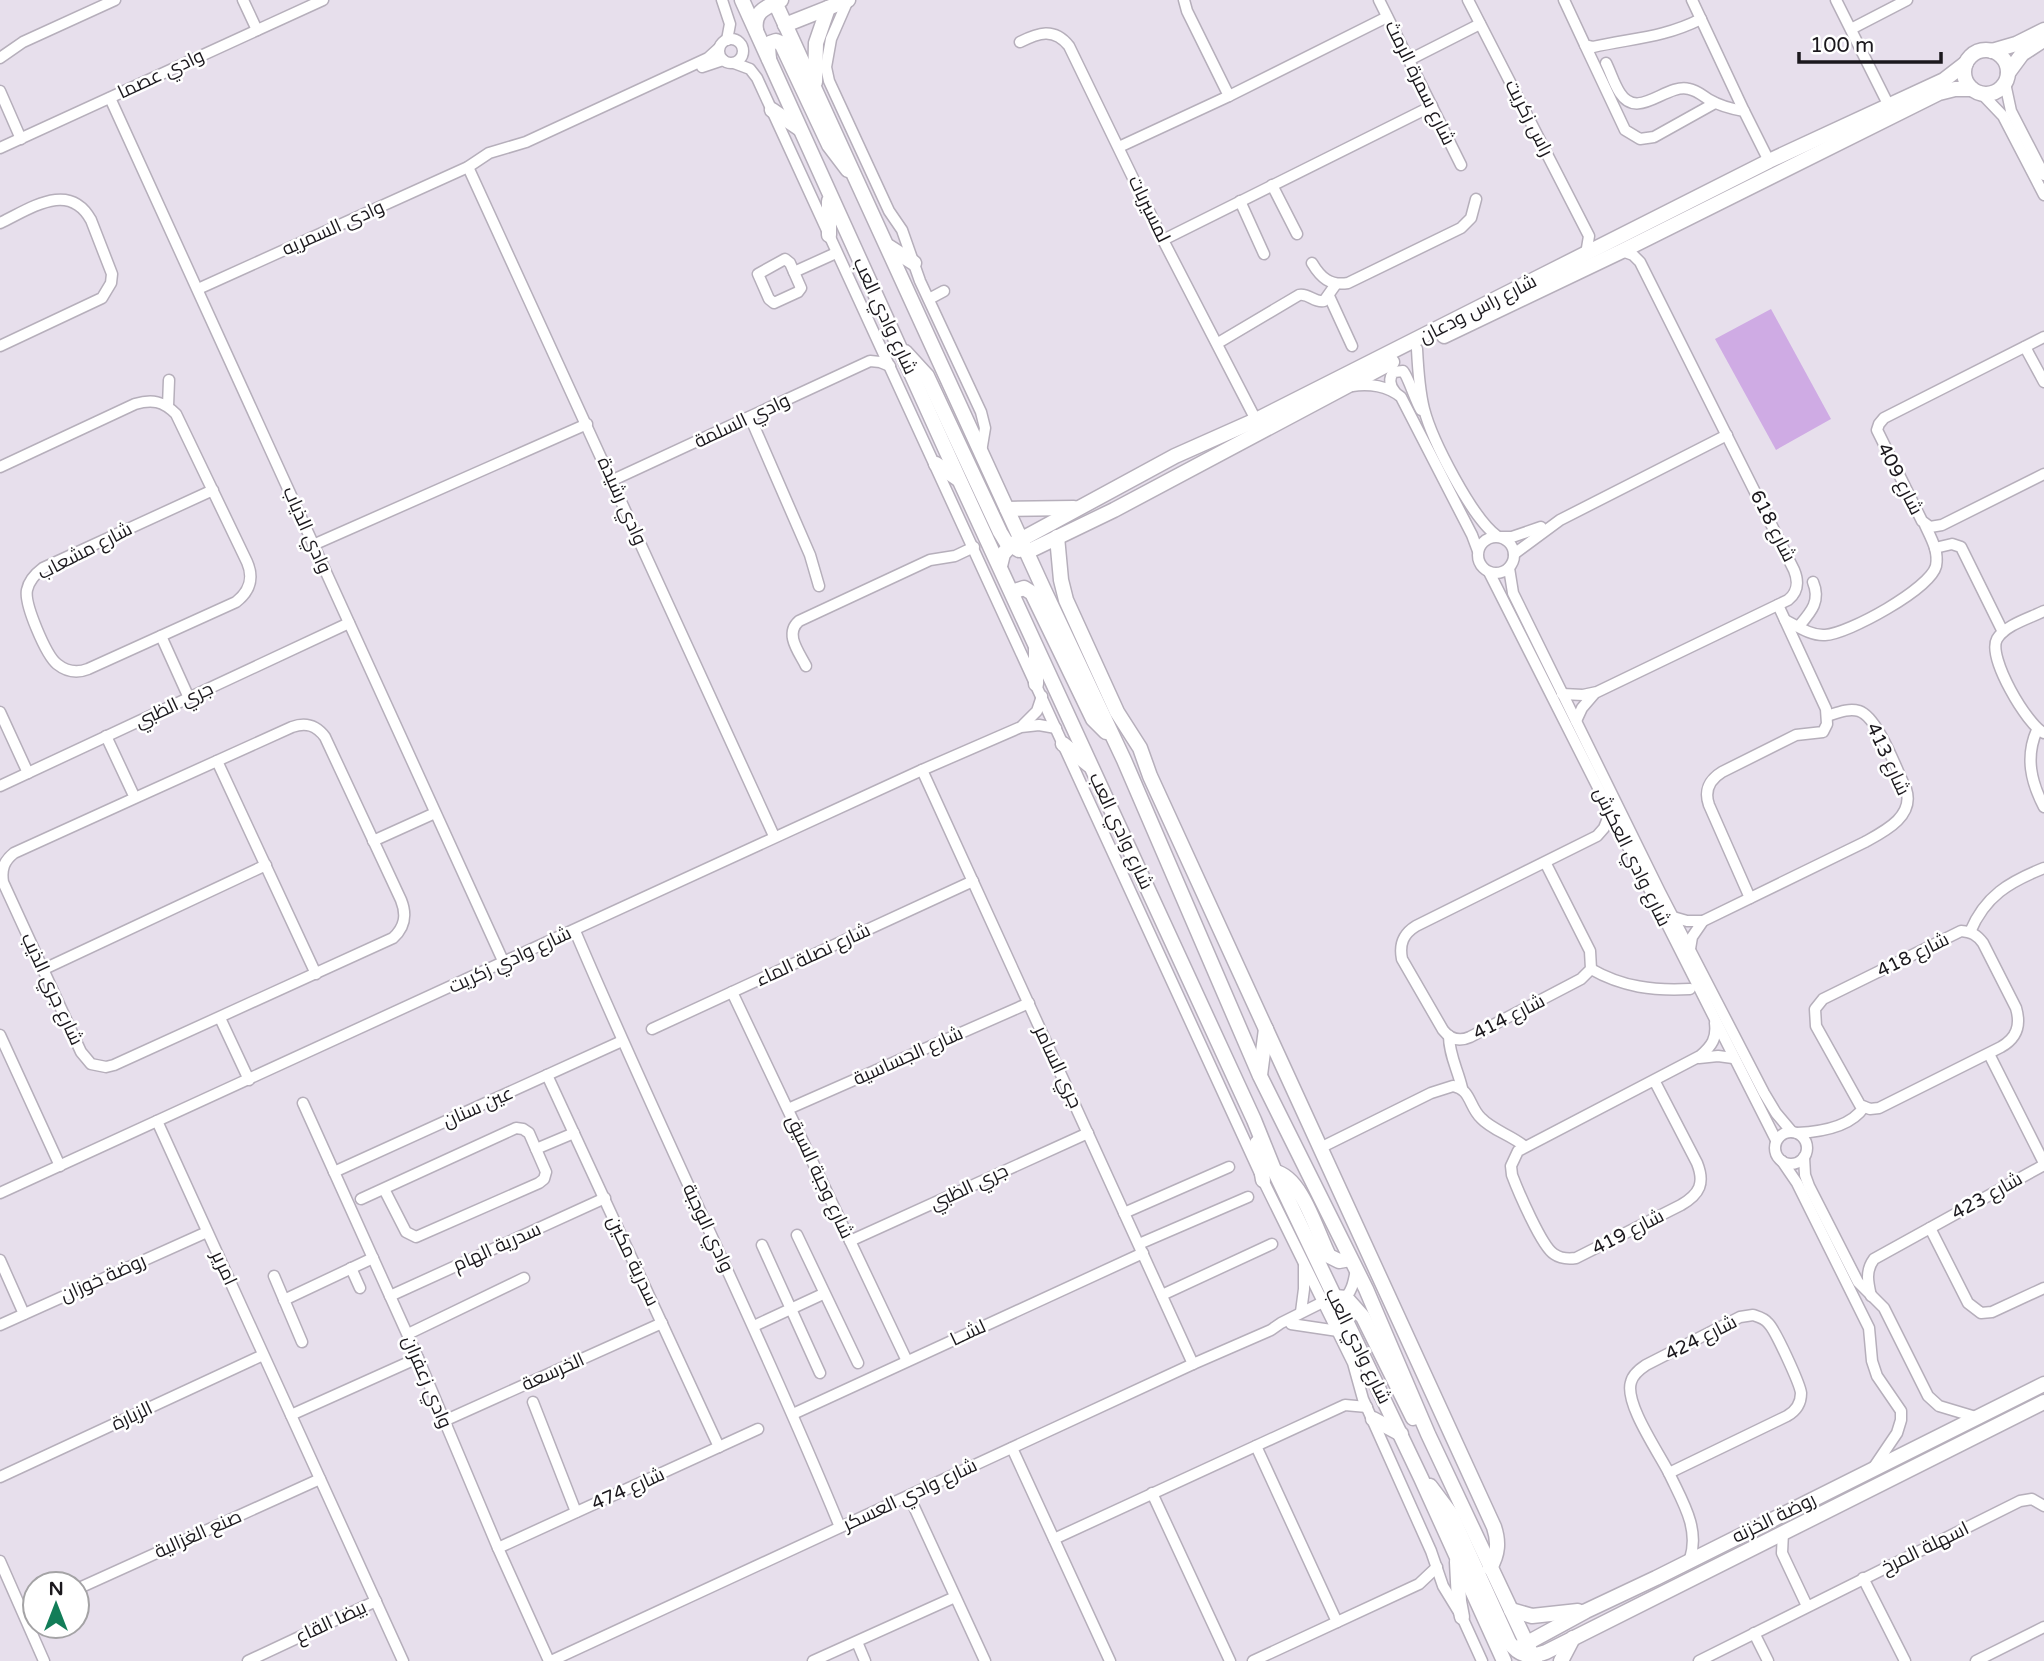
<svg xmlns="http://www.w3.org/2000/svg" width="2044" height="1661" viewBox="0 0 2044 1661" font-family="'Varela Round',Cairo,sans-serif">
<rect width="100%" height="100%" fill="#e7dfec"/>
<path fill="#cfabe4" d="M1771,309L1831,419L1776,450L1715,339Z"/>
<g fill="none" stroke-linecap="round" stroke-linejoin="round">
<g stroke="#b6afbb" stroke-width="13">
<g id="street">
<path d="M243,0L257,30"/>
<path d="M722,0L730,24L727,40"/>
<path d="M848,0L831,39L826,67L829,81L889,211L902,230L920,281L981,412L985,428L981,452"/>
<path d="M1184,0L1187,11L1229,96"/>
<path d="M1379,0L1461,165"/>
<path d="M1468,0L1589,236L1586,254"/>
<path d="M1564,0L1585,45L1593,47C1633,38 1663,38 1701,19"/>
<path d="M1692,0L1744,111"/>
<path d="M1836,0L1889,106"/>
<path d="M1851,29L1907,0"/>
<circle cx="731" cy="51" r="12"/>
<path d="M1020,42C1038,33 1054,27 1069,46L1163,240L1256,420"/>
<path d="M1585,45L1625,130L1640,139L1654,137L1715,103"/>
<path d="M0,58L23,42L115,0"/>
<path d="M1409,60L1480,24"/>
<path d="M734,63L750,69L757,78L1263,1180L1353,1363L1363,1399L1431,1551L1443,1586L1462,1617L1482,1661"/>
<path d="M1606,63C1611,73 1614,84 1620,93C1638,121 1666,83 1689,89C1696,90 1702,95 1708,99C1720,106 1731,109 1744,111L1769,161"/>
<path d="M702,67L723,60"/>
<path d="M2005,83L2011,111L2044,175"/>
<path d="M0,91L21,139"/>
<path d="M1982,94L2003,116L2044,195"/>
<path d="M110,98L504,963"/>
<path d="M1119,147L1229,96L1387,17"/>
<path d="M0,148L323,0"/>
<path d="M468,167L774,836"/>
<path d="M1272,185L1297,234"/>
<path d="M1240,201L1264,254"/>
<path d="M0,223C30,209 69,180 91,220L112,274L111,283L102,298L0,346"/>
<path d="M1163,240L1432,106"/>
<path d="M785,259L790,263L801,288L798,292L774,303L769,299L758,274Z"/>
<path d="M1312,263C1321,278 1330,286 1348,283L1461,228L1471,218L1476,199"/>
<path d="M794,272L836,253"/>
<path d="M198,289L468,167L489,153L526,142L708,58L719,48"/>
<path d="M1329,296L1352,346"/>
<path d="M929,299L944,291"/>
<path d="M2044,337L1884,418L1879,424L1877,430L1922,521L1930,527L1942,525L2044,474"/>
<path d="M1218,343L1299,295C1309,293 1314,303 1324,301L1336,284"/>
<path d="M2025,347L2044,382"/>
<path d="M1417,349C1418,369 1419,389 1424,409C1432,440 1472,518 1497,536"/>
<path d="M1352,386C1369,383 1388,386 1401,397L1472,535L1478,551"/>
<path d="M1395,392C1390,386 1388,378 1394,372L1403,371C1408,376 1415,400 1421,410"/>
<path d="M168,406L169,380"/>
<path d="M750,417L810,555L819,586"/>
<path d="M0,467L135,404C152,399 163,401 176,414L247,562C254,578 250,591 236,602L88,669C78,673 67,672 57,664C46,655 24,604 27,590C29,580 35,574 43,568L213,490"/>
<path d="M613,480L870,361L880,362L890,366"/>
<circle cx="1496" cy="555" r="18"/>
<path d="M1501,537H1512L1541,527"/>
<path d="M313,545L587,424"/>
<path d="M1935,548L1952,544L1961,547L2003,632"/>
<path d="M1514,554L1560,520L1727,435"/>
<path d="M1509,568L1513,593L1660,892L1764,1093L1776,1113L1792,1132"/>
<path d="M1489,572L1776,1140"/>
<path d="M2044,611C2030,618 2005,625 1997,639C1987,657 2027,725 2044,733"/>
<path d="M1785,620C1797,626 1811,636 1825,635C1848,634 1930,589 1936,566C1939,551 1931,538 1925,525"/>
<path d="M1799,626C1811,612 1821,601 1813,582"/>
<path d="M161,636L189,698"/>
<path d="M806,666C799,652 784,634 799,621L930,560L955,556L974,547"/>
<path d="M1562,694L1583,695L1597,692L1788,600C1798,592 1799,582 1794,570L1640,262L1633,255L1622,251"/>
<path d="M0,712L28,773"/>
<path d="M1576,721L1582,708L1594,694"/>
<path d="M1023,725L1037,711L1042,696"/>
<path d="M2037,730C2025,757 2031,782 2044,807"/>
<path d="M106,736L135,798L14,853C4,861 1,869 3,882L81,1052L91,1064L106,1067L114,1065L393,938C405,927 407,915 401,900L325,737C316,725 306,722 292,727L135,798"/>
<path d="M217,761L316,974"/>
<path d="M922,770L1193,1364"/>
<path d="M0,786L349,623"/>
<path d="M373,841L435,813"/>
<path d="M1545,862L1590,951L1591,969L1581,979L1470,1037C1459,1042 1450,1039 1443,1030L1402,959C1399,944 1403,934 1416,926L1597,836L1604,828L1610,813"/>
<path d="M1750,898L1709,805C1704,791 1709,780 1722,772L1796,735L1823,732L1827,724L1826,709L1778,605"/>
<path d="M1673,917L1687,921H1703"/>
<path d="M575,931C660,1131 757,1326 840,1527"/>
<path d="M1961,931C1972,932 1977,935 1983,943L2016,1008C2021,1025 2017,1038 2001,1047L1879,1108L1870,1109L1860,1105L1816,1026L1815,1009L1823,999Z"/>
<path d="M1970,932C1985,896 2009,882 2044,868"/>
<path d="M1690,949L1692,937L1703,921L1865,842C1885,831 1915,816 1906,789C1897,771 1878,717 1859,711C1848,708 1837,713 1827,716"/>
<path d="M1591,969C1622,987 1654,991 1690,989"/>
<path d="M42,970L266,865"/>
<path d="M732,992L907,1361"/>
<path d="M220,1018L249,1080"/>
<path d="M652,1029L973,881"/>
<path d="M0,1035L60,1166"/>
<path d="M1449,1036C1449,1055 1458,1070 1462,1088"/>
<path d="M1989,1054L2044,1163"/>
<path d="M1699,1058L1718,1056L1733,1058"/>
<path d="M547,1075L719,1447"/>
<path d="M1654,1080L1697,1163C1705,1183 1700,1194 1681,1205L1576,1258C1569,1259 1561,1259 1554,1254C1542,1247 1518,1191 1512,1175L1511,1166L1518,1151L1700,1056C1712,1046 1717,1038 1715,1023"/>
<path d="M303,1103L418,1358L498,1548L549,1661"/>
<path d="M788,1109L1029,1003"/>
<path d="M157,1121L403,1661"/>
<circle cx="1791" cy="1148" r="16"/>
<path d="M1797,1133C1819,1132 1850,1128 1864,1107"/>
<path d="M1320,1148L1431,1093L1453,1086C1471,1089 1469,1107 1481,1118C1492,1130 1511,1135 1524,1146"/>
<path d="M536,1149L574,1133"/>
<path d="M1804,1157L1805,1175L1809,1186L1858,1282L1884,1308L1928,1396L1939,1406L1979,1418"/>
<path d="M1782,1161L1797,1183L1869,1328L1872,1361L1877,1376L1901,1411V1420L1897,1433L1874,1467"/>
<path d="M334,1172L622,1041"/>
<path d="M0,1193L922,770L1021,727L1039,725L1056,728"/>
<path d="M361,1199L516,1128L523,1129L529,1133L546,1172L544,1179L539,1183L416,1237L406,1232L384,1189"/>
<path d="M1124,1213L1229,1167"/>
<path d="M1930,1228L1968,1303L1981,1313L1992,1312L2044,1288"/>
<path d="M797,1235L858,1363"/>
<path d="M850,1241L1088,1133"/>
<path d="M1139,1244L1248,1197"/>
<path d="M762,1245L820,1373"/>
<path d="M0,1260L24,1314"/>
<path d="M351,1268L360,1288"/>
<path d="M274,1276L302,1342"/>
<path d="M1162,1295L1272,1244"/>
<path d="M390,1296L605,1198"/>
<path d="M1871,1296C1868,1283 1865,1271 1874,1259L2044,1165"/>
<path d="M284,1300L373,1258"/>
<path d="M1341,1301C1352,1294 1354,1281 1356,1269"/>
<path d="M1301,1312L1304,1289V1266"/>
<path d="M1753,1315C1759,1317 1764,1318 1768,1323C1775,1329 1800,1384 1801,1393C1801,1404 1796,1411 1787,1416L1669,1473C1659,1453 1624,1403 1631,1382C1633,1374 1640,1369 1646,1365L1740,1317Z"/>
<path d="M1291,1324L1338,1331"/>
<path d="M0,1325L207,1232"/>
<path d="M754,1326L823,1294"/>
<path d="M408,1334L524,1278"/>
<path d="M533,1402L576,1512"/>
<path d="M793,1414L1143,1253"/>
<path d="M291,1415L418,1358"/>
<path d="M444,1421L662,1323"/>
<path d="M1256,1446L1337,1622"/>
<path d="M1012,1448L1110,1661"/>
<path d="M1669,1473C1682,1501 1700,1528 1690,1559"/>
<path d="M0,1477L263,1355"/>
<path d="M1152,1493L1230,1661"/>
<path d="M909,1496L985,1661"/>
<path d="M1783,1532L1782,1553L1807,1606"/>
<path d="M1054,1539L1345,1405L1367,1407"/>
<path d="M498,1548L758,1429"/>
<path d="M0,1561L44,1661"/>
<path d="M1863,1578L1905,1661"/>
<path d="M77,1589L320,1479"/>
<path d="M1754,1633L1768,1661"/>
<path d="M857,1642L865,1661"/>
<path d="M248,1661L376,1601"/>
<path d="M551,1661L1193,1364L1271,1330L1281,1323L1329,1299"/>
<path d="M813,1661L955,1597"/>
<path d="M1253,1661L1419,1584L1437,1567"/>
<path d="M1699,1661L2020,1501L2032,1499L2044,1506"/>
<path d="M1976,1661L2044,1627"/>
</g>
</g>
<g stroke="#b6afbb" stroke-width="17">
<g id="secondary">
<path d="M742,0L959,479L1254,1120L1275,1172L1421,1478L1504,1661"/>
<path d="M774,0L1044,590L1124,760L1260,1076L1366,1289L1428,1434L1535,1661"/>
<path d="M785,25L848,0"/>
<path d="M756,30C753,11 767,7 781,0"/>
<circle cx="1986" cy="72" r="22"/>
<path d="M1992,51L2016,44L2044,30"/>
<path d="M769,59L768,48L770,43L776,41L781,43L829,145L848,170"/>
<path d="M2008,73L2022,54L2042,41"/>
<path d="M815,82L816,43L828,8"/>
<path d="M772,110L800,129"/>
<path d="M829,235V201"/>
<path d="M889,247L914,263"/>
<path d="M1444,336L1622,251L1939,93L1955,89H1972"/>
<path d="M905,352L927,376L1000,532L1006,542L1019,550"/>
<path d="M936,464L958,479"/>
<path d="M1007,509L1074,508"/>
<path d="M1057,537L1061,580L1066,600L1117,712L1140,748L1150,776L1494,1527C1499,1542 1498,1554 1490,1568"/>
<path d="M1027,552L1114,510L1392,362"/>
<path d="M1000,566L1003,554L1011,545L1175,456L1256,420L1769,161L1944,80L1966,63"/>
<path d="M1012,592L1024,588L1032,593L1093,719L1106,732"/>
<path d="M1036,649V684"/>
<path d="M1063,744L1089,765"/>
<path d="M1260,1075L1266,1029"/>
<path d="M1257,1143L1263,1180"/>
<path d="M1275,1172C1302,1177 1317,1233 1329,1256L1339,1261L1350,1259"/>
<path d="M1335,1297L1346,1298L1363,1317L1413,1418"/>
<path d="M1373,1419L1401,1434"/>
<path d="M1430,1486L1451,1514L1509,1642C1519,1656 1530,1658 1546,1652L2044,1402"/>
<path d="M1457,1562L1459,1601L1462,1617"/>
<path d="M1511,1610L1532,1616L1578,1611"/>
<path d="M1520,1647L1586,1611L1656,1578L2044,1384"/>
<path d="M1561,1661L1573,1638"/>
</g>
</g>
<use href="#street" stroke="#fff" stroke-width="10"/>
<use href="#secondary" stroke="#fff" stroke-width="14"/>
</g>
<g text-anchor="middle" dominant-baseline="central" stroke-width="5" stroke-linejoin="round" paint-order="stroke">
<g font-size="19" fill="#1b181d" stroke="#fff">
<text transform="translate(161 74) rotate(-25)">وادي عصما</text>
<text transform="translate(1420 83) rotate(64)">شارع سمرة الرمث</text>
<text transform="translate(1529 118) rotate(63)">راس زكريت</text>
<text transform="translate(1149 209) rotate(64)">لمسيربات</text>
<text transform="translate(333 228) rotate(-24)">وادى السمريه</text>
<text transform="translate(1478 309) rotate(-27)">شارع راس ودعان</text>
<text transform="translate(885 316) rotate(65)">شارع وادي العب</text>
<text transform="translate(742 421) rotate(-25)">وادي السلمة</text>
<text transform="translate(1900 479) rotate(63)">شارع 409</text>
<text transform="translate(622 501) rotate(66)">وادي رشيدة</text>
<text transform="translate(1773 526) rotate(63)">شارع 618</text>
<text transform="translate(307 530) rotate(66)">وادي الذياب</text>
<text transform="translate(85 551) rotate(-27)">شارع مشعاب</text>
<text transform="translate(174 705) rotate(-25)">جري الظبي</text>
<text transform="translate(1888 759) rotate(65)">شارع 413</text>
<text transform="translate(1121 831) rotate(65)">شارع وادي العب</text>
<text transform="translate(1632 857) rotate(64)">شارع وادي العكرش</text>
<text transform="translate(813 955) rotate(-25)">شارع نصلة الماء</text>
<text transform="translate(1913 955) rotate(-26)">شارع 418</text>
<text transform="translate(510 960) rotate(-25)">شارع وادي زكريت</text>
<text transform="translate(52 989) rotate(65)">شارع جري الذيب</text>
<text transform="translate(1509 1017) rotate(-27)">شارع 414</text>
<text transform="translate(908 1056) rotate(-24)">شارع الجساسية</text>
<text transform="translate(1058 1067) rotate(65)">جري السامر</text>
<text transform="translate(478 1107) rotate(-24)">عين سنان</text>
<text transform="translate(820 1177) rotate(65)">شارع وجبة السيق</text>
<text transform="translate(969 1187) rotate(-25)">جري الظبي</text>
<text transform="translate(1987 1196) rotate(-29)">شارع 423</text>
<text transform="translate(708 1228) rotate(65)">وادي الوجبة</text>
<text transform="translate(1628 1232) rotate(-27)">شارع 419</text>
<text transform="translate(497 1247) rotate(-24)">سدرية الهام</text>
<text transform="translate(633 1261) rotate(65)">سدرية مكين</text>
<text transform="translate(224 1268) rotate(65)">امرير</text>
<text transform="translate(103 1278) rotate(-24)">روضة خوزان</text>
<text transform="translate(968 1333) rotate(-25)">لشــا</text>
<text transform="translate(1701 1338) rotate(-27)">شارع 424</text>
<text transform="translate(1358 1346) rotate(64)">شارع وادي العب</text>
<text transform="translate(553 1372) rotate(-24)">الخرسعة</text>
<text transform="translate(427 1382) rotate(67)">وادي زعفران</text>
<text transform="translate(132 1416) rotate(-25)">الزبارة</text>
<text transform="translate(628 1489) rotate(-24)">شارع 474</text>
<text transform="translate(910 1495) rotate(-25)">شارع وادي العسكر</text>
<text transform="translate(1774 1518) rotate(-26)">روضة الخزنه</text>
<text transform="translate(198 1534) rotate(-24)">صنع الغزالية</text>
<text transform="translate(1925 1548) rotate(-26)">اسهلة المرخ</text>
<text transform="translate(331 1622) rotate(-25)">بيضا القاع</text>
</g>
</g>
<g transform="translate(56 1605)"><circle r="33" fill="#ffffff" stroke="#a4a3a5" stroke-width="2"/>
<path d="M0-5L12 26L0 18L-12 26Z" fill="#127d58"/>
<text y="-10" font-size="19" font-weight="bold" text-anchor="middle" fill="#1b181d">N</text>
</g>
<path d="M1799 52v10h142v-10" fill="none" stroke="#1b181d" stroke-width="3.5"/>
<text x="1810" y="52" font-size="21" fill="#1b181d" stroke="#ffffff" stroke-width="5" paint-order="stroke">100 m</text>
</svg>
